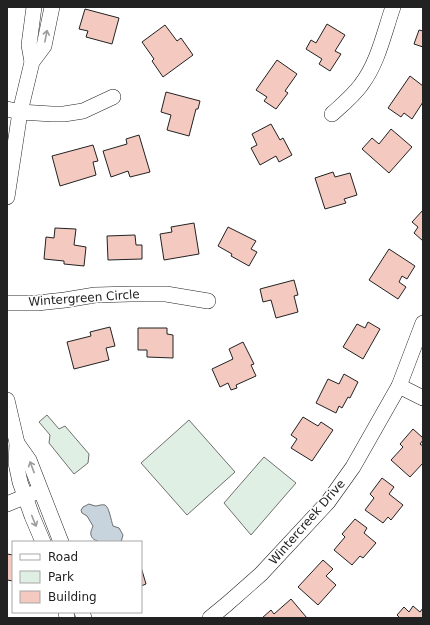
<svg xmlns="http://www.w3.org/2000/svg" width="430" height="625" viewBox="0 0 430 625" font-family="'DejaVu Sans',sans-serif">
<rect width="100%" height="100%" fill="#fff"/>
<g fill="#e0efe3" stroke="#6f6f6f">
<path d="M47,415L59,429L65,426L89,454L88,463L74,474L49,443L50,435L39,422Z"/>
<path d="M189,420L235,472L187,515L141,463Z"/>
<path d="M264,457L296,483L251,535L224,503Z"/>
</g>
<path fill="#c7d3dd" stroke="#6f6f6f" d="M89,504L95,506C98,506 102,504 105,505C109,507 111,520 113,526L119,528L123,535L121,542C114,542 93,545 91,535C90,532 92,529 93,526L87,516L82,513L81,510L83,507Z"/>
<g fill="#f3c9c0" stroke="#222">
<path d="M85,9L119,18L112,44L86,37L88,31L79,29Z"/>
<path d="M327,24L345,35L335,51L341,54L330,71L319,64L322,59L306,49L311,40L316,43Z"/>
<path d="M165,25L177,41L181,38L193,55L163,77L152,61L154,59L142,42Z"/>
<path d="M419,30L423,31V47L414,44Z"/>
<path d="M277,60L297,74L285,91L288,93L276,109L264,101L267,97L256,90Z"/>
<path d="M410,76L423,86V102L412,119L404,113L401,117L388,108Z"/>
<path d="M166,92L200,101L198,109H196L189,136L167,130L171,115L161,112Z"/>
<path d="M271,124L280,140L283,138L292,155L279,162L276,156L260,165L251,148L257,145L252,134Z"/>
<path d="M391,129L412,147L389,173L362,149L372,138L379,144Z"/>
<path d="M139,135L150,172L130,177L128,171L111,177L103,151L127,144L126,139Z"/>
<path d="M93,145L98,161L93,162L96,175L60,186L52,156Z"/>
<path d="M333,172L335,177L350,173L357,195L344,199L346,203L325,209L315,178Z"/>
<path d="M423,210V241L414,233L418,227L412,222Z"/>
<path d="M194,223L199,254L164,260L160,234L172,232L171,227Z"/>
<path d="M228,227L256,241L251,249L257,252L249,266L231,256L232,254L218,246Z"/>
<path d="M55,228L76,229L74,245L86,247L84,266L64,264V261L44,259L46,237L54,238Z"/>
<path d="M135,235L136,245H142V259L108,260L107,236Z"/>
<path d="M389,249L415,266L407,279L402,276L399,282L406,287L398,299L369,280Z"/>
<path d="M294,280L298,295L294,296L298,312L276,318L271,300L263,302L260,289Z"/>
<path d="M368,322L380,329L363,359L343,347L357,324L365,328Z"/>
<path d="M110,327L115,346L106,348L109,360L74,369L67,342L91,336L90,332Z"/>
<path d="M138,328H167V334L173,335V358L147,357V350H138Z"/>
<path d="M243,342L254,364L251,365L256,376L236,385L237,388L231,390L228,383L220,387L212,369L233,359L229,349Z"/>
<path d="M344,374L358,382L350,398L348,397L342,408L339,406L336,413L316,403L328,379L339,384Z"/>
<path d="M303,417L318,426L321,422L333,430L312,461L291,448L297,439L291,435Z"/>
<path d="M413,429L423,438V440L420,444L423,446V463L410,477L391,460L403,447L400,444Z"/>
<path d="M382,478L394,487L389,494L403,505L391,520L388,517L383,523L365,510L374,498L370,494Z"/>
<path d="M355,519L367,528L364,533L376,543L363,558L360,556L352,565L334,550L345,537L342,534Z"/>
<path d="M7,554L13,555V581L7,580Z"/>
<path d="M323,560L333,569L326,576L336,585L318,605L298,587Z"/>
<path d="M141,567L146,584L141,586Z"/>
<path d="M291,599L307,618H262L271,610L274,614Z"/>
<path d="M413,606L420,612L423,608V618H400L397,615L404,607L409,612Z"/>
</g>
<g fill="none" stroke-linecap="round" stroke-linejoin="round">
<g stroke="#222" stroke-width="16">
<g id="minor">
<path d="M32,62L29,45L34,7"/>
<path d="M7,109L20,112L52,114H64L83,111L113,97"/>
<path d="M332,114C342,105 353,96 361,85C378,63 384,33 393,7"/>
<path d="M7,197L20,112L32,62L44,46L52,7"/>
<path d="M7,303H37L65,300L95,295L131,294H166L208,301"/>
<path d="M399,386L423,398"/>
<path d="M7,400L17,443L16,463L20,482L32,516L43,542"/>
<path d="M17,443L29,460L61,542"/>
<path d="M7,504L34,493"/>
<path d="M66,612L67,618"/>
<path d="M82,612L84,618"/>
<path d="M210,618L227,604L261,574L328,502L353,467L399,386L423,323"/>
</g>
</g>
<use href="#minor" stroke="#fff" stroke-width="15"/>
</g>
<defs><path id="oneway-shaft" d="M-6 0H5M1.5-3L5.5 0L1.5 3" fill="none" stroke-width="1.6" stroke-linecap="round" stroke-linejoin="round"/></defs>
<g stroke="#9c9c9c">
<use href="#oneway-shaft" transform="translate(46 36) rotate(-79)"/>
<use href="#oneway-shaft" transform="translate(32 467) rotate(-111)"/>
<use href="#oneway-shaft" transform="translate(34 521) rotate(68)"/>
</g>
<g text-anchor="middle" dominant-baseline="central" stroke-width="3" stroke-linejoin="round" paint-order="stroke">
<g font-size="12" fill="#222" stroke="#fff">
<text transform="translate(84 298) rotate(-4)">Wintergreen Circle</text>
<text transform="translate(307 522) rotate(-49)">Wintercreek Drive</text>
</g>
</g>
<rect width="430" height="625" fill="none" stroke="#222222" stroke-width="16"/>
<rect x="12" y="541" width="130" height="72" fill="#ffffff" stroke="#a7a7a7"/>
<rect x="20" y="554" width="20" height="6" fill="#ffffff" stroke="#a7a7a7"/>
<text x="48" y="561" font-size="12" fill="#222222">Road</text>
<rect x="20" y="571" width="20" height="12" fill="#e0efe3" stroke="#a7a7a7"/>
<text x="48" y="581" font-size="12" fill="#222222">Park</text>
<rect x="20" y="591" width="20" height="12" fill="#f3c9c0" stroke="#a7a7a7"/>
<text x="48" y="601" font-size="12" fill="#222222">Building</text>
</svg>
